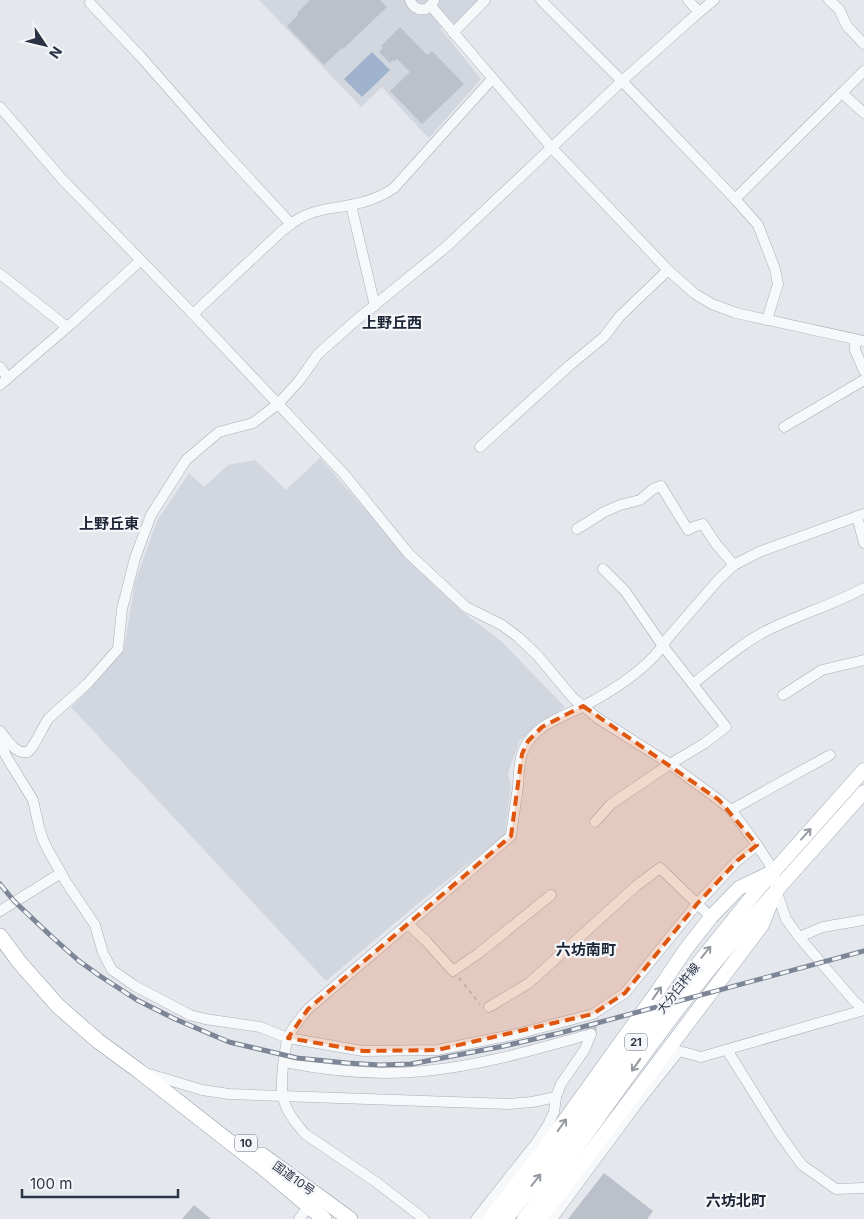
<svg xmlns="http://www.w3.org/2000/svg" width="864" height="1219" viewBox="0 0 864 1219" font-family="Inter,'Noto Sans JP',sans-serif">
<rect width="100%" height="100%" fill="#e4e7ec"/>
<g fill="#d2d6de">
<path d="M259,0H481L456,26L450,19L440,28L481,79L429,138L404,112L382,87L361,107Z"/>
<path d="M320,458L420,572L465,614L501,641L565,707L520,740L508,773L511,787L505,835L427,896L326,981L71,707L92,687L124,649L135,582L157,521L189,473L204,487L228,465L255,460L286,490Z"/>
</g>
<path fill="#9fb3cc" d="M372,52L390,70L362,97L344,79Z"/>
<g fill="#bbc0ca">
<path d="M310,0H380L387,7L343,49L342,48L324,65L287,26L298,15L297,13Z"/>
<path d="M400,27L427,55L432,51L464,84L422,124L390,91L410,72L397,59L395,61L393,60L390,63L379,52L383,48L381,46Z"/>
<path d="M604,1173L653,1211L647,1219H568Z"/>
<path d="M194,1205L211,1219H182Z"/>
</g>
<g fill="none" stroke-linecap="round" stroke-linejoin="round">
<path stroke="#bfc3cb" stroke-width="10" stroke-dasharray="10 5" stroke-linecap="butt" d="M591,1034L593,1014"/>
<g stroke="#a9aeb7" stroke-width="11">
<g id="minor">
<path d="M410,0C415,13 429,12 434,0"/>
<path d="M541,0L622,81L735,199L758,225L775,269L778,284L767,320"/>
<path d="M688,0L699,12"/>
<path d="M829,0L839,9L847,26L864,44"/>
<path d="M90,3L141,57L221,148L291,224"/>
<path d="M431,6L552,148L668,270L695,294L712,304L736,313L864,341"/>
<path d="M453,33L485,0"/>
<path d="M842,93L864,113"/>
<path d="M0,107L62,179L193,314L344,474L409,554L466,607L502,625L518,637L537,655L573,698L583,706L596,717L670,764L719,800L731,810L741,823L757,845L774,871L776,890L786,919L799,937L854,1001L864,1010"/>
<path d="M735,199L864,71"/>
<path d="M351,205L375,306"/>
<path d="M0,274L67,327"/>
<path d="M193,314L283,230C291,224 299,217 309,214C323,208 337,208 351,205C367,202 381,197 394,188L492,79"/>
<path d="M855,340V350L864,371"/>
<path d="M0,367L8,378"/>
<path d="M0,385L72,323L141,260"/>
<path d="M784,427L864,380"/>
<path d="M480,447L570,365L604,337L620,316L668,270"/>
<path d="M857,516L864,543"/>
<path d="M577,529L604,512L620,505L640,500L653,489L661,486L688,530L693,527L703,524L716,544L734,565"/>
<path d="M693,684C717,665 744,641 772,628C802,614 834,604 864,588"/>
<path d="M783,695L822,670L864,660"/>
<path d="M0,731C8,740 14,754 28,752C38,742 41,728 49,718L87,684L118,649L122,609L135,558L151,515L186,460L219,432L253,423L278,404L299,381L318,354L354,322L446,247L622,81L697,14L714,0"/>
<path d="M0,742L6,756L33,800L39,827L43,840L48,850L66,882L95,925L103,953L112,970L135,986L190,1015L205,1019L260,1027L288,1038L363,1051L437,1050L517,1034L593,1014L625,993L697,904L737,861L757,845"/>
<path d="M731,810L830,755"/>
<path d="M595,822L611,804L670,764L705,743L726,727L663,646L625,591L603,569"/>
<path d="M0,911L61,873"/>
<path d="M408,924L426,941L453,971L479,953L551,895"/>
<path d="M799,937L823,927L864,920"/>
<path d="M489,1007L529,983L636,886L660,868L711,917"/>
<path d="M727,1050L779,1133L802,1165L836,1189L864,1188"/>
<path d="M284,1062C330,1071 377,1076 424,1071C481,1066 536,1049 591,1034"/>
<path d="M146,1073L202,1090L229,1094L509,1104L532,1102L556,1097"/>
<path d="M299,1219L308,1207"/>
<path d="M424,1219L376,1182L305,1134C296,1123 286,1112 283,1097C280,1085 284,1051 288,1038C292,1027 301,1018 308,1009L511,836C513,819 516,803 518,786C519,771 519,754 528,742C539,725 561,717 578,709C609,693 650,669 667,639L719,579L734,565L759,552L864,514"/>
<path d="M476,1219L537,1142L548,1125L554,1112L556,1097L561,1084L585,1049L591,1034"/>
<path d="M552,1219L637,1104L679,1051L701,1057L864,1010"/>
</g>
</g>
<g stroke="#a3abb8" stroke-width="15">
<g id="major">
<path d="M490,1219L539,1156L659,989L686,949L711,917L739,888L768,874"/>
<path d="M506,1219L556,1155L635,1044L672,996L759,888L864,770"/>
<path d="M524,1219C578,1148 627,1075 681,1005C738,931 802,862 864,792"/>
<path d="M540,1219L762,925L772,900"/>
</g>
</g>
<g stroke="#8b94a3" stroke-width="16">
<g id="highway">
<path d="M0,936L20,963L58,1006L98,1041L139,1071L267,1171L324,1219"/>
<path d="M262,1155L350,1219"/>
</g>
</g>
<path stroke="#c2c5cb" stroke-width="2" stroke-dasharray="4 4" stroke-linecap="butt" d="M459,978L480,1004"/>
<use href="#minor" stroke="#f7f8fa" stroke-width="10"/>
<use href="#major" stroke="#fff" stroke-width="14"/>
<use href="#highway" stroke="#fff" stroke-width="15"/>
<g stroke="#7d8696" stroke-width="5">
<path id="rail" d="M0,884L14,901L51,936L79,961L100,976L137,1000L175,1019L229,1042L297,1058L347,1063L380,1065L411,1064L504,1046L560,1033L864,951"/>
</g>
<use href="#rail" stroke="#f4f6f9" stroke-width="3" stroke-dasharray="9" stroke-linecap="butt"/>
</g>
<defs><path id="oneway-shaft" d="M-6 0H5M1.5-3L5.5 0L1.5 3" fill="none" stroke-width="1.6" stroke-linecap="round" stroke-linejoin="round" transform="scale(1.25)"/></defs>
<g stroke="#959aa2">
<use href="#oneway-shaft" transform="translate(806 834) rotate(-48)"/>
<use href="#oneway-shaft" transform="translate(706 952) rotate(-51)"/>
<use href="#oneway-shaft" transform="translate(657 993) rotate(-55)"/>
<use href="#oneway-shaft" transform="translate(636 1065) rotate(125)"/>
<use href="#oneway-shaft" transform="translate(562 1125) rotate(-54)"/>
<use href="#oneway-shaft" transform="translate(536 1180) rotate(-52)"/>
</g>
<path fill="#df570f" fill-opacity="0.2" stroke="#df570f" stroke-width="4" stroke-dasharray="10 6" stroke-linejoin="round" d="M583,706L719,800L757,845L737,861L697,904L625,993L593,1014L437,1050L363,1051L288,1038L308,1009L511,836L522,754L528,741L542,727Z"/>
<g text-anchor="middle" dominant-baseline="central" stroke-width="4.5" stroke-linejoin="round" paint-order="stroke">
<g fill="#f4f6f9" stroke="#676e7b" stroke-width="1">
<rect x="625" y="1033.5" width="22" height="17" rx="4"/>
<rect x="235" y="1134.5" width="22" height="17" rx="4"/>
</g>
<g font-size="11" font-weight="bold" fill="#2b3445">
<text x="636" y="1042">21</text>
<text x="246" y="1143">10</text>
</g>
<g font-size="12" fill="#2b3445" stroke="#f4f6f9">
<text transform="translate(678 988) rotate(-52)">大分臼杵線</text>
<text transform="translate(294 1178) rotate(36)">国道10号</text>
</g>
<g font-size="15" font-weight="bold" fill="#1d2536" stroke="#f4f6f9">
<text x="392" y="322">上野丘西</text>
<text x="109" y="523">上野丘東</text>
<text x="586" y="949">六坊南町</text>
<text x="736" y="1200">六坊北町</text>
</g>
</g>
<g transform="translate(45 45) rotate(125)" stroke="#f4f6f9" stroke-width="4" paint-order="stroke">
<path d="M0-4L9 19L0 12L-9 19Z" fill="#2b3445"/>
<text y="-8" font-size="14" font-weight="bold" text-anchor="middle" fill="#2b3445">N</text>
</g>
<path d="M22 1189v8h156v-8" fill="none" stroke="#2b3445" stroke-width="2.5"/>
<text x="30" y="1189" font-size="15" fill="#2b3445" stroke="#f4f6f9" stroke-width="4" paint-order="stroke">100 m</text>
</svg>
